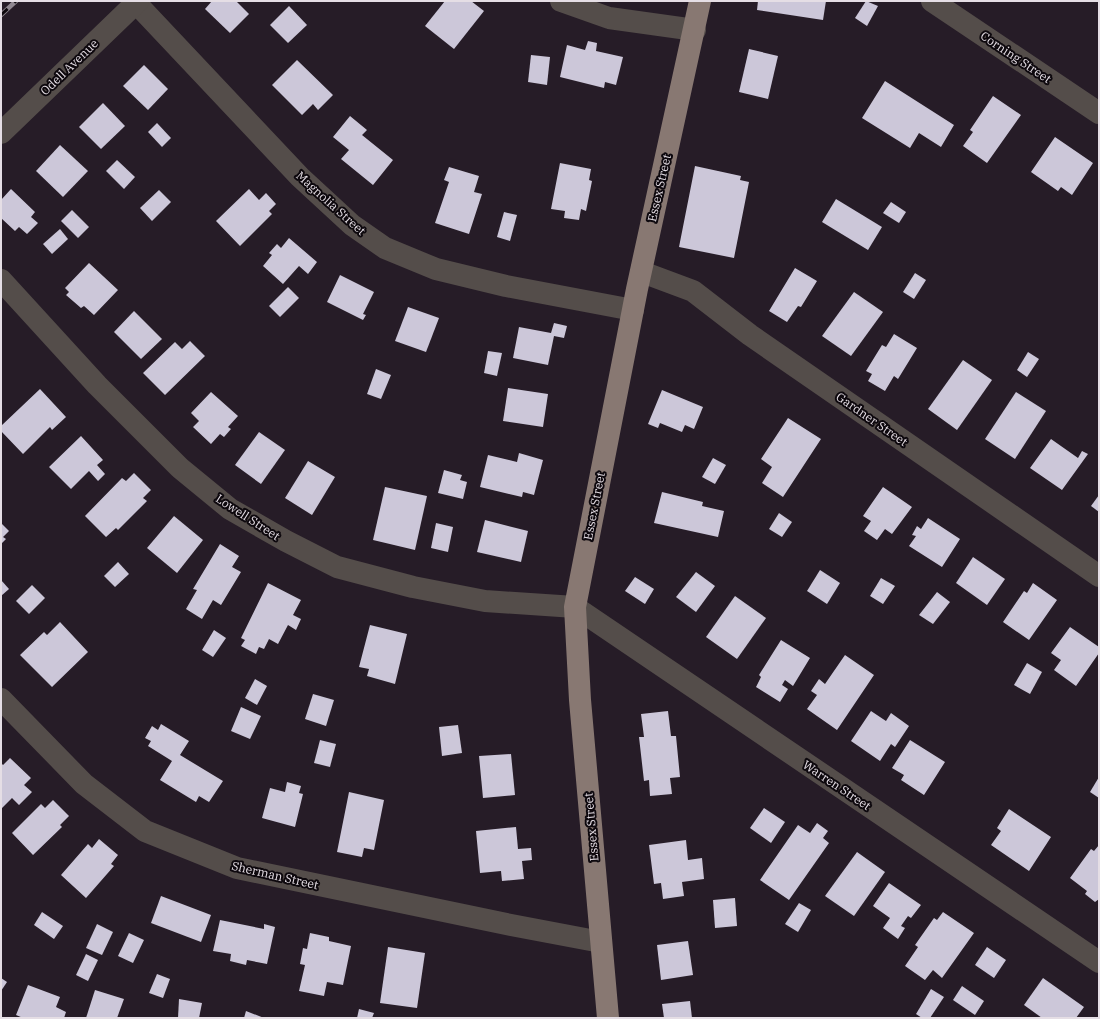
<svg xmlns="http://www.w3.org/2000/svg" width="1100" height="1019" viewBox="0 0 1100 1019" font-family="'IBM Plex Serif',serif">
<rect width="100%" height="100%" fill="#261c27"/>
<g fill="#ccc7d9">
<path d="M212,1H236L249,14L230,33L205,9Z"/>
<path d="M445,1H471L484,11L454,49L425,26Z"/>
<path d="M758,1H826L823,20L757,10Z"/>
<path d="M866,1L878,6L867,26L855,18Z"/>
<path d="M289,6L307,25L288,43L270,25Z"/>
<path d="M588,41L597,43L596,51L623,57L616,85L605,82L604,88L560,77L567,45L585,50Z"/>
<path d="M749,49L778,56L768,99L739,92Z"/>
<path d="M531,55L550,57L547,85L528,82Z"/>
<path d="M297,60L333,95L318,110L313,104L302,115L272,85Z"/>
<path d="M144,65L168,89L148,110L123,86Z"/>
<path d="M885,81L954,125L941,147L919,133L910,148L862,118Z"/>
<path d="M993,96L1021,115L987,163L963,146L973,132L970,130Z"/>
<path d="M103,103L125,126L101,149L79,127Z"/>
<path d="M350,116L367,130L362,135L393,160L373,185L341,159L349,150L333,137Z"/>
<path d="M157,123L171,138L162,147L148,132Z"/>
<path d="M1055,137L1093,163L1072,195L1061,187L1058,191L1031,172Z"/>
<path d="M60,145L88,171L63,197L36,171Z"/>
<path d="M117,160L135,177L124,189L106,171Z"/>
<path d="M560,163L591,169L589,180L592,181L586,211L581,209L579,220L564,218L565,211L551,209Z"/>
<path d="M695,166L741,176L740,180L749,182L734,258L679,247Z"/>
<path d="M449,167L479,176L474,192L482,194L469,234L435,223L449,182L444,180Z"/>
<path d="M11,189L35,212L31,217L38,223L27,234L19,227L15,231L1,218V200Z"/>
<path d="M249,189L259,200L266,193L276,204L269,211L272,214L240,246L216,221Z"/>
<path d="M159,190L171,202L152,221L140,208Z"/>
<path d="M836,199L882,227L868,250L822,222Z"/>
<path d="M891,202L906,212L899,223L883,213Z"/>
<path d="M72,210L89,227L78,238L61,221Z"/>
<path d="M504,212L517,215L510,241L497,237Z"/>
<path d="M60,229L68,239L52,254L43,244Z"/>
<path d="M289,238L317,262L308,274L299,266L283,284L263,266L272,255L269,253L277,244L281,248Z"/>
<path d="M89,263L118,290L94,315L84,306L81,308L66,295L69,292L65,288Z"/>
<path d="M795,268L817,281L801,307L798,306L787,322L769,311Z"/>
<path d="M915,273L926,280L914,299L903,292Z"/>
<path d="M340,275L374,292L363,314L366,315L363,320L327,302Z"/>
<path d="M288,287L299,298L280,317L269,306Z"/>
<path d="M854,292L883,312L851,356L822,336Z"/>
<path d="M408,307L439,318L426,352L395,341Z"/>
<path d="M134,311L162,339L141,359L114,332Z"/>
<path d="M554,323L567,326L564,338L554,336L548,365L513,358L519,327L551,333Z"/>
<path d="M894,334L917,348L898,379L894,376L885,391L868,381L872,374L866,371L882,345L886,347Z"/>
<path d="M190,341L205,356L165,395L143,373L175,342L182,349Z"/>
<path d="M488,351L502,353L497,376L484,373Z"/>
<path d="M1028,352L1039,359L1027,377L1017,370Z"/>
<path d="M963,360L992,380L957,430L928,409Z"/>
<path d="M376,369L391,375L381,399L367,394Z"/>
<path d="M508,388L548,394L543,427L503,421Z"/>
<path d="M40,389L66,417L52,430L50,427L23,454L1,431V426Z"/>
<path d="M662,390L703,407L694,429L685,425L682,432L660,423L658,428L648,424Z"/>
<path d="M211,392L238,416L228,427L231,429L224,437L220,434L211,444L193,427L199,421L191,413Z"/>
<path d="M1016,392L1046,411L1015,459L985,439Z"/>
<path d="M788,418L821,439L783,497L762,483L772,467L761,459Z"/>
<path d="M259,432L285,450L261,484L235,465Z"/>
<path d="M81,436L103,460L97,465L105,474L98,481L89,471L71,489L49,467Z"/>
<path d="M1051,439L1078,458L1082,451L1088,454L1062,490L1030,468Z"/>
<path d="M519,453L543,460L534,495L523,492L522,497L480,487L488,455L517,462Z"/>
<path d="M713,458L726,465L715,484L702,477Z"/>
<path d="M308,461L335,477L312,515L285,498Z"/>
<path d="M444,470L462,475L460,480L467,482L463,499L438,493Z"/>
<path d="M134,473L151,490L143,498L147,501L118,530L116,528L106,537L85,516L122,478L126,481Z"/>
<path d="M385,487L427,496L415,550L373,540Z"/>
<path d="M883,487L912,507L892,534L885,529L877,540L864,531L871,521L863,516Z"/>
<path d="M662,492L703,502L702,506L724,511L718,537L654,523Z"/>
<path d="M1099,495V512L1091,506Z"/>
<path d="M779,513L792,522L782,537L769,529Z"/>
<path d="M174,516L203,540L177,573L147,548Z"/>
<path d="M928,518L960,539L942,567L909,546L916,536L912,535L917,526L921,529Z"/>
<path d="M485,520L528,531L521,562L477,552Z"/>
<path d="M1,523L9,531L3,537L6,539L1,544Z"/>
<path d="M436,523L453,527L448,552L431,548Z"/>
<path d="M220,544L239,556L232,567L241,572L221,605L213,600L202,619L186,609L197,590L193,589Z"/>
<path d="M973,557L1005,579L987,605L956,583Z"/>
<path d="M118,562L129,574L115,587L104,576Z"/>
<path d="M820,570L840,583L827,604L807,591Z"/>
<path d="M696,572L715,586L696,612L676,597Z"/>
<path d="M635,577L654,589L645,604L625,591Z"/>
<path d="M881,578L895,586L883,604L870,596Z"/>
<path d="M1,580L9,589L1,596Z"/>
<path d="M268,583L301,600L293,615L301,619L296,630L288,625L278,644L269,639L264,649L259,647L256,654L241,646L245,640L241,638Z"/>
<path d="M1033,583L1057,600L1029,640L1003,622L1024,591L1027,593Z"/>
<path d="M32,585L45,598L29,614L16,601Z"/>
<path d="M937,592L950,602L933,624L919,615Z"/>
<path d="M735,596L766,618L737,659L706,637Z"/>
<path d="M60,622L88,652L52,687L20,655L44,632L47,635Z"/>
<path d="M370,625L407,634L395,684L367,676L369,669L359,667Z"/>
<path d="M1070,627L1099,647V653L1076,686L1054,670L1061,660L1051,653Z"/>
<path d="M214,630L226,638L213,657L202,650Z"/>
<path d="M781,640L810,658L793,686L785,680L782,685L788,689L780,702L756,687L761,677L759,675Z"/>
<path d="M845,655L874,675L837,730L807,709L817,695L811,691L819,679L825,684Z"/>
<path d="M1027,663L1042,672L1030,694L1014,685Z"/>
<path d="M255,679L267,686L257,705L245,698Z"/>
<path d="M313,694L334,700L326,726L305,719Z"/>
<path d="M241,707L261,716L250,739L231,731Z"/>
<path d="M668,711L671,736H676L680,777L670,778L672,794L650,796L649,780L644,781L639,737H644L641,714Z"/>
<path d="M871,711L886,721L891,713L909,726L895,747L891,744L880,761L851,741Z"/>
<path d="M161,724L189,741L180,755L223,781L209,802L199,796L196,802L160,780L172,761L148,746L151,741L145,738L152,726L158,730Z"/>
<path d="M458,725L462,753L442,756L439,727Z"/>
<path d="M320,740L336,744L330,767L314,763Z"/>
<path d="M910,740L945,762L924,795L901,780L904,775L892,768Z"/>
<path d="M511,754L515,795L483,798L479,756Z"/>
<path d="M10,758L31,778L24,785L32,792L19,805L12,798L1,809V763L3,765Z"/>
<path d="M1099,777V798L1090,792Z"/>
<path d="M287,782L301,786L299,793L303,794L295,827L262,818L270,788L285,792Z"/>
<path d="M349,792L384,800L374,850L364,848L362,857L337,852Z"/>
<path d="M53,800L69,816L60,825L62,827L33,855L12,833L41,804L45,808Z"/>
<path d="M764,808L785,822L771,843L750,828Z"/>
<path d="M1009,809L1051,837L1029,871L991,845L1001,831L997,828Z"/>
<path d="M817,823L828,831L823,838L829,843L789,900L760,880L798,825L810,833Z"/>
<path d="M516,827L518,849L531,848L532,860L522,861L524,879L502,881L501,871L480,873L476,831Z"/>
<path d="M99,839L118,855L111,864L114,866L86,898L61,875L88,844L92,848Z"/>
<path d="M686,840L688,860L702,858L704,879L682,882L684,896L663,899L661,883L654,884L649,845Z"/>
<path d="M1099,845V899L1095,902L1085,894L1087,891L1070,878L1091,849L1094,851Z"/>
<path d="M857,852L885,872L854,916L825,896Z"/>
<path d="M889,883L921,905L911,918L908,916L901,926L905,928L898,939L883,928L890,918L873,906Z"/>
<path d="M161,896L211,915L201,942L151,923Z"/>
<path d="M735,898L737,926L715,928L713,900Z"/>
<path d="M799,903L811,910L798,932L785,924Z"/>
<path d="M42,912L63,926L54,939L34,925Z"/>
<path d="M943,912L974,933L942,978L933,970L925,980L905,966L918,947L915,945L934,918L937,920Z"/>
<path d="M220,920L264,929V924L275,927L267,964L247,960L246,965L230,961L231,954L213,951Z"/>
<path d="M97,924L113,932L102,955L86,948Z"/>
<path d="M129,933L144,940L133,963L118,956Z"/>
<path d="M310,933L329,937V941L351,946L343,985L327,982L324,996L299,991L305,965L300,964L303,948L307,949Z"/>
<path d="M688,941L693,975L661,980L657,945Z"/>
<path d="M388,947L425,953L417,1008L380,1003Z"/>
<path d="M987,947L1006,960L994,978L975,965Z"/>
<path d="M86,954L98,960L88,981L76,975Z"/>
<path d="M157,974L170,979L163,998L149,993Z"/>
<path d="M1,978L7,982L1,991Z"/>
<path d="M1043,978L1084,1007L1076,1018H1042L1024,1005Z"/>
<path d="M28,985L60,997L56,1007L66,1012L64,1018H23L16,1015Z"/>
<path d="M962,986L984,1001L975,1015L953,1000Z"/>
<path d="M931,989L944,997L930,1018H922L916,1014Z"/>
<path d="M95,990L124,999L117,1018H86Z"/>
<path d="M179,999L202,1003L199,1018H178Z"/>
<path d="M690,1001L692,1018H664L662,1004Z"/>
<path d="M359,1009L374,1013L372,1018H357Z"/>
<path d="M246,1011L264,1018H244Z"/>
</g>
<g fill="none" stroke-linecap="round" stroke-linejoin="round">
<g stroke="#544d4a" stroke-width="22">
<path d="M561,1L609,18L695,30"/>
<path d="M932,1L1099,113"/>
<path d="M136,3L300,177L352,225L385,248L436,269L506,286L633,310"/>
<path d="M1,133L138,1"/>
<path d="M642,272L693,291L750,335L1099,576"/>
<path d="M1,280L97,385L180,468L230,509L286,541L337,567L413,587L485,601L575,607L1099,962"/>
<path d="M1,699L84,784L145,831L237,868L511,925L601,942"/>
</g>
<path stroke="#887872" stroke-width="22" d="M608,1018L580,700L575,607L637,289L700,1"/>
<g stroke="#8f8790" stroke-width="4.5">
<path id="rail" d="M1,15L16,1"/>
</g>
<use href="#rail" stroke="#0d080d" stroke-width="3" stroke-dasharray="9" stroke-linecap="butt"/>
</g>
<g text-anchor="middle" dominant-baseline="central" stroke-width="4" stroke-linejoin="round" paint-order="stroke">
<g font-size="12" fill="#e5dee5" stroke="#0d080d">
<text transform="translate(1016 57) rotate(34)">Corning Street</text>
<text transform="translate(69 67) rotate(-44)">Odell Avenue</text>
<text transform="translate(659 188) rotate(-77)">Essex Street</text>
<text transform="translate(331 203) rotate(42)">Magnolia Street</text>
<text transform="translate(872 419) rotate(35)">Gardner Street</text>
<text transform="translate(594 506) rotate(-79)">Essex Street</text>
<text transform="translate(248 517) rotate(33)">Lowell Street</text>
<text transform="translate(837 785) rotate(34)">Warren Street</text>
<text transform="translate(591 827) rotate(-95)">Essex Street</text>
<text transform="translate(275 875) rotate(13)">Sherman Street</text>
</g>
</g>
<rect width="1100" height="1019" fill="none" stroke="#e5dee5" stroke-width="4"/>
</svg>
